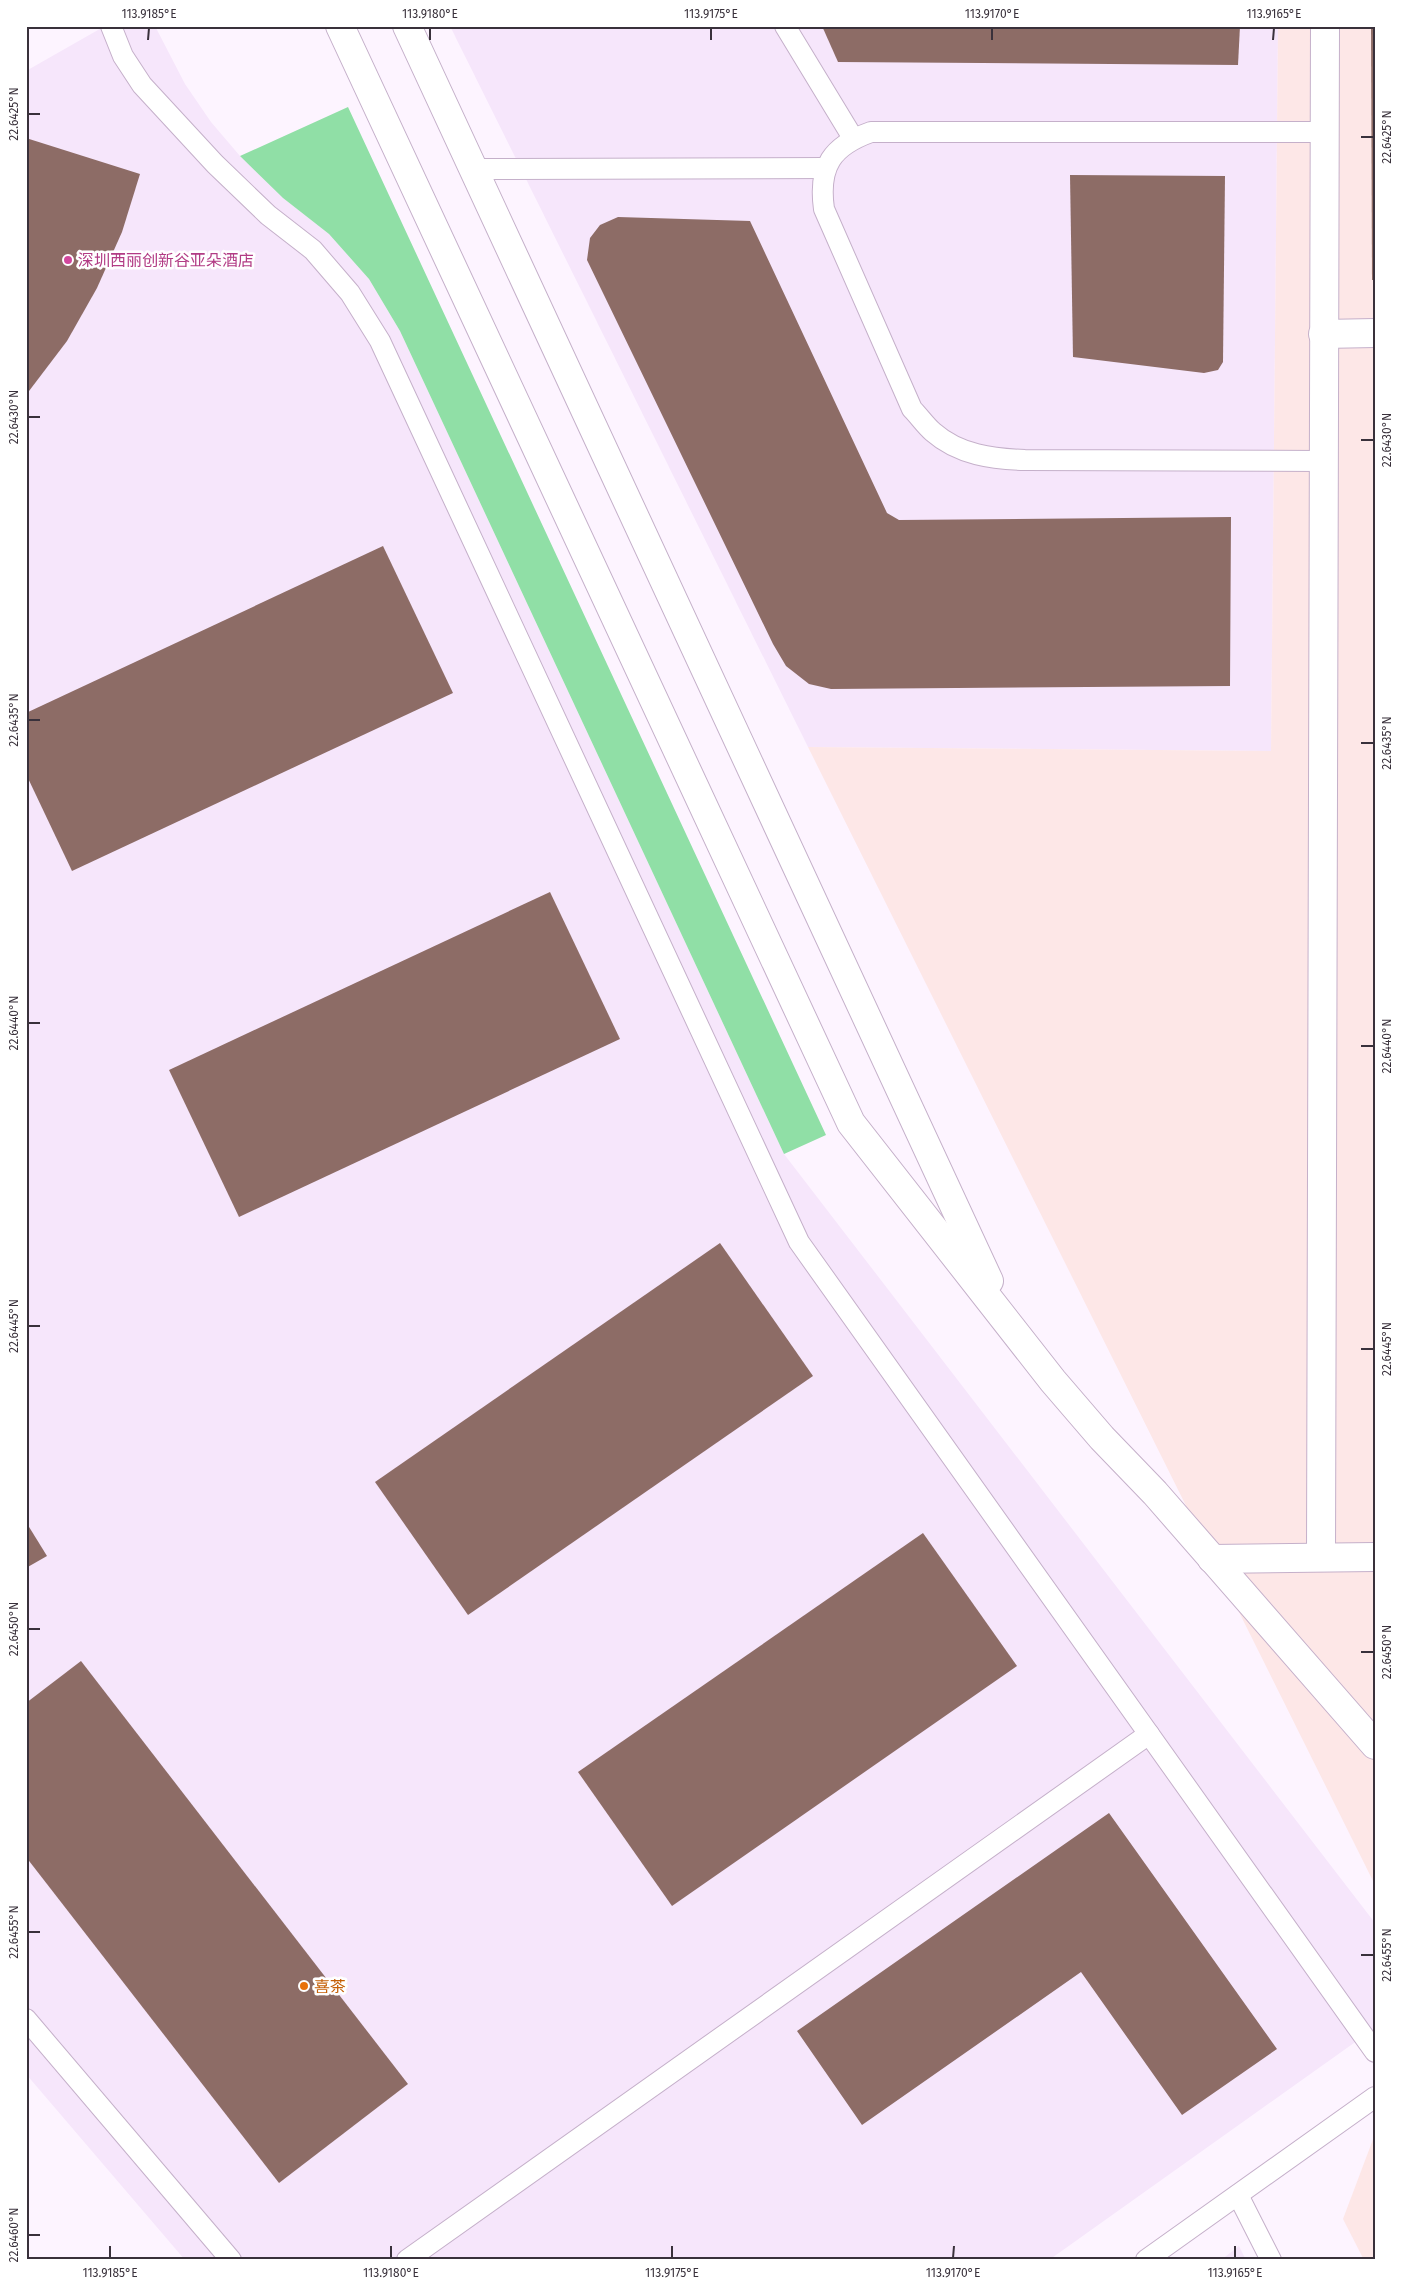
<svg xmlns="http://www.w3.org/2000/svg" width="1401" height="2286" viewBox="0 0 1401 2286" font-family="'Fira Sans','Noto Sans SC',sans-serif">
<rect width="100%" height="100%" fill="#fdf4ff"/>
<g fill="#f6e6fb">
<path d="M105,26H155L185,84L211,122L240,156L283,198L329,234L369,279L400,331L784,1154L1375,1923V2028L1049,2260H185L26,2074V71Z"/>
<path d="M450,26H1278L1271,751L808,747Z"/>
<path d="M1239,2246L1246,2260H1221Z"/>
</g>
<g fill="#fde7e7">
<path d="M1278,26H1375V1885L808,747L1271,751Z"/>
<path d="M1375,2134V2260H1364L1343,2219Z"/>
</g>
<path fill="#90dfa6" d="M348,107L826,1135L784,1154L400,331L369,279L329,234L283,198L240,156Z"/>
<g fill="#8d6c66">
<path d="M822,26H1240L1238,65L838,62Z"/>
<path d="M1371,26H1375V280H1372Z"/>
<path d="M26,138L140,174L122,232L97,288L67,341L26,395Z"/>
<path d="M1070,175L1225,176L1223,362L1218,370L1204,373L1073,357Z"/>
<path d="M618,217L750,221L887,513L899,520L1231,517L1230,686L831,689L809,684L786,666L773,644L587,260L590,238L600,225Z"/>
<path d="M383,546L453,693L72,871L26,774V713Z"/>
<path d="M550,892L620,1039L239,1217L169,1070Z"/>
<path d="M720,1243L813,1376L468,1615L375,1482Z"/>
<path d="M26,1522L47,1556L26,1568Z"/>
<path d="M923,1533L1017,1666L672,1906L578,1772Z"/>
<path d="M81,1661L408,2084L279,2183L26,1857V1703Z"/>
<path d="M1109,1813L1277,2049L1182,2115L1081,1972L862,2125L797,2031Z"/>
</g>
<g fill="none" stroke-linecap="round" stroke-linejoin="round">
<g stroke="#c5b0ca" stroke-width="22">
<g id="service">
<path d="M111,26L123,56L142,85L215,164L268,215L313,250L350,293L380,341L799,1242L1375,2052"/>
<path d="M785,26L853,138"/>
<path d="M474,169L826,168"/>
<path d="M1323,461L1025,460C993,459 959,455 933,432C925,425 919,416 912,409L824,209C818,166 832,146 871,132H1324"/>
<path d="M26,2019L231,2260"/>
<path d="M1238,2195L1271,2260"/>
<path d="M407,2260L1149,1734"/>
<path d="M1146,2260L1375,2097"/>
</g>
</g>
<g stroke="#c5b0ca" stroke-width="30">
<g id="minor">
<path d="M340,26L851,1123L1053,1381L1102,1438L1155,1493L1375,1745"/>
<path d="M407,26L989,1281"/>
<path d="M1323,334L1375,333"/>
<path d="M1321,1557L1325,26"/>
<path d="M1212,1559L1375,1557"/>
</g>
</g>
<use href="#service" stroke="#fff" stroke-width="20"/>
<use href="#minor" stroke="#fff" stroke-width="28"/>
</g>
<path fill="none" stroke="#39313b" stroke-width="2" d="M148,40L149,28M430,40V28M711,40V28M992,40V28M1273,40L1274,28M28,114H40M1361,137H1374M28,417H40M1361,440H1374M28,720H40M1361,743H1374M28,1023H40M1361,1046H1374M28,1326H40M1361,1349H1374M28,1629H40M1361,1652H1374M28,1932H40M1361,1955H1374M28,2235H40M110,2258V2246M391,2258V2246M672,2258V2246M953,2258L954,2246M1235,2258V2246"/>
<circle fill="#d1479c" stroke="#fff" stroke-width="2" cx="68" cy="260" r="5"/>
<circle fill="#e8710a" stroke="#fff" stroke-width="2" cx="304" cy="1986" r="5"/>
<g text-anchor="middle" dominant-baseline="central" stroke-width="5" stroke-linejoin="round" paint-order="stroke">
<g font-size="16" fill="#b23c85" stroke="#fff" text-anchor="start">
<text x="78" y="260">深圳西丽创新谷亚朵酒店</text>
</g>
<g font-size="16" fill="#c56008" stroke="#fff" text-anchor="start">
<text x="314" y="1986">喜茶</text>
</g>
</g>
<rect width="1401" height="2286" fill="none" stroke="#ffffff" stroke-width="55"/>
<rect x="28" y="28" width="1346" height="2230" fill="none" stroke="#39313b" stroke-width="2"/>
<g font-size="12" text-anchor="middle" fill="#39313b">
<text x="149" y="18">113.9185°E</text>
<text x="430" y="18">113.9180°E</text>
<text x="711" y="18">113.9175°E</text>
<text x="992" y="18">113.9170°E</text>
<text x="1274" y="18">113.9165°E</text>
<text transform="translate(14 114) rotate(-90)" y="4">22.6425°N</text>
<text transform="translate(1387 137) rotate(-90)" y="4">22.6425°N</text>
<text transform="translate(14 417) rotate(-90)" y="4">22.6430°N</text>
<text transform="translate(1387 440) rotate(-90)" y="4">22.6430°N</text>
<text transform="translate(14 720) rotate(-90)" y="4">22.6435°N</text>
<text transform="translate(1387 743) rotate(-90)" y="4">22.6435°N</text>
<text transform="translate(14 1023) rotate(-90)" y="4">22.6440°N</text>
<text transform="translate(1387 1046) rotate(-90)" y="4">22.6440°N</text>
<text transform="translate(14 1326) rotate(-90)" y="4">22.6445°N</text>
<text transform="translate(1387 1349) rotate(-90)" y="4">22.6445°N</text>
<text transform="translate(14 1629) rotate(-90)" y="4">22.6450°N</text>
<text transform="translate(1387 1652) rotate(-90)" y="4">22.6450°N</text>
<text transform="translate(14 1932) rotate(-90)" y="4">22.6455°N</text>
<text transform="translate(1387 1955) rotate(-90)" y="4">22.6455°N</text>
<text transform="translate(14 2235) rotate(-90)" y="4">22.6460°N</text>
<text x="110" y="2277">113.9185°E</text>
<text x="391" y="2277">113.9180°E</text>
<text x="672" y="2277">113.9175°E</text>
<text x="953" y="2277">113.9170°E</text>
<text x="1235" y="2277">113.9165°E</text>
</g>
</svg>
